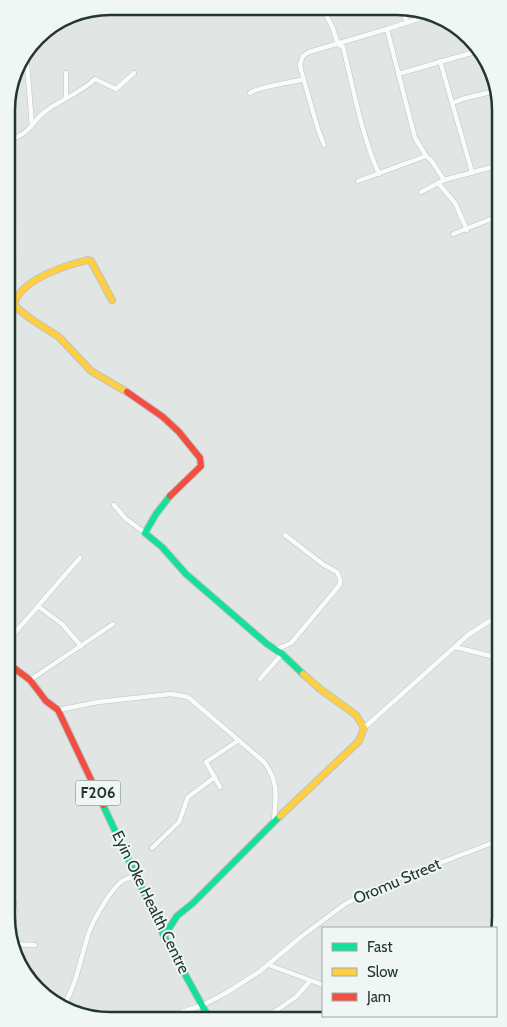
<svg xmlns="http://www.w3.org/2000/svg" width="507" height="1027" viewBox="0 0 507 1027" font-family="Cabin,sans-serif">
<rect width="100%" height="100%" fill="#e1e6e4"/>
<g fill="none" stroke-linecap="round" stroke-linejoin="round">
<g stroke="#bec3c1" stroke-width="5.5">
<g id="street">
<path d="M322,8L332,26L338,44L343,47C354,90 361,134 379,174"/>
<path d="M401,8L407,22"/>
<path d="M387,29L415,138L426,156L431,160L444,180"/>
<path d="M26,52L32,125"/>
<path d="M440,61L472,172"/>
<path d="M398,74L478,51"/>
<path d="M250,93C259,86 291,83 304,79"/>
<path d="M66,98V73"/>
<path d="M453,103L462,99L495,91"/>
<path d="M7,138C11,138 16,138 19,136C29,132 34,121 42,114C58,100 80,94 95,79L116,89L134,73"/>
<path d="M324,145L317,126L301,70L300,64L303,56L309,52L387,29L430,15"/>
<path d="M358,181L426,156"/>
<path d="M438,183L455,203L467,230"/>
<path d="M421,192L444,180L496,166"/>
<path d="M453,234L496,217"/>
<path d="M114,505L125,518L145,533"/>
<path d="M498,531V536"/>
<path d="M39,607L62,624L81,646"/>
<path d="M10,638C34,612 56,584 80,558"/>
<path d="M455,647L499,658"/>
<path d="M277,649L291,643L333,593L340,584V579L337,572L324,565L285,535"/>
<path d="M260,679L282,654"/>
<path d="M30,680L113,624"/>
<path d="M58,710L98,702L171,694L188,697L264,762C279,782 276,796 274,820"/>
<path d="M364,728L468,635L499,615"/>
<path d="M220,787L206,762L239,740"/>
<path d="M152,848L179,822L188,797L215,777"/>
<path d="M11,893C16,905 16,916 12,929"/>
<path d="M12,944L35,945"/>
<path d="M269,965L323,985"/>
<path d="M64,1005C77,983 81,957 89,932C94,919 113,884 126,879C129,877 133,877 137,876"/>
<path d="M265,1018L296,997L310,981"/>
<path d="M176,1019L182,1012L203,1005L226,993L259,972L302,936L345,904L385,884L500,840"/>
</g>
</g>
<g stroke="#bec3c2" stroke-width="8">
<g id="fast">
<path d="M170,496L156,514L145,533L162,547L186,574L267,644L282,654L303,674"/>
<path d="M103,805L164,936L209,1018"/>
<path d="M164,936L177,916L193,903L280,816"/>
</g>
</g>
<g stroke="#bec3c2" stroke-width="8">
<g id="slow">
<path d="M112,300L91,261L87,260C64,266 23,279 14,303L17,308L31,319L59,337L91,371L127,392"/>
<path d="M280,816L359,741L364,728L356,715L320,689L303,674"/>
</g>
</g>
<g stroke="#bec3c2" stroke-width="8">
<g id="jam">
<path d="M127,392L163,417L179,432L200,458L201,466L170,496"/>
<path d="M10,665L30,680L46,701L58,710L103,805"/>
</g>
</g>
<use href="#street" stroke="#fafbfb" stroke-width="4.5"/>
<use href="#fast" stroke="#16e098" stroke-width="6"/>
<use href="#slow" stroke="#ffcf43" stroke-width="6"/>
<use href="#jam" stroke="#f24e42" stroke-width="6"/>
</g>
<g text-anchor="middle" dominant-baseline="central" stroke-width="4" stroke-linejoin="round" paint-order="stroke">
<rect fill="#eff6f3" stroke="#60706d" stroke-width="1" x="75.5" y="780.5" width="45" height="25" rx="4"/>
<g font-size="15" font-weight="bold" fill="#223733">
<text x="98" y="793">F206</text>
</g>
<g font-size="16" fill="#223733" stroke="#eff6f3">
<text transform="translate(397 881) rotate(-23)">Oromu Street</text>
<text transform="translate(151 902) rotate(64)">Eyin Oke Health Centre</text>
</g>
</g>
<path d="M0 0H507V1027H0ZM110 15H397A95 95 0 0 1 492 110V917A95 95 0 0 1 397 1012H110A95 95 0 0 1 15 917V110A95 95 0 0 1 110 15Z" fill="#eff6f3" fill-rule="evenodd"/>
<path fill="none" stroke="#223733" stroke-width="2.5" d="M110 15H397A95 95 0 0 1 492 110V917A95 95 0 0 1 397 1012H110A95 95 0 0 1 15 917V110A95 95 0 0 1 110 15Z"/>
<rect x="322" y="927" width="175" height="90" fill="#eff6f3" stroke="#9daaa6"/>
<rect x="332" y="943" width="25" height="8" fill="#16e098" stroke="#9daaa6"/>
<text x="367" y="952" font-size="15" fill="#223733">Fast</text>
<rect x="332" y="968" width="25" height="8" fill="#ffcf43" stroke="#9daaa6"/>
<text x="367" y="977" font-size="15" fill="#223733">Slow</text>
<rect x="332" y="993" width="25" height="8" fill="#f24e42" stroke="#9daaa6"/>
<text x="367" y="1002" font-size="15" fill="#223733">Jam</text>
</svg>
